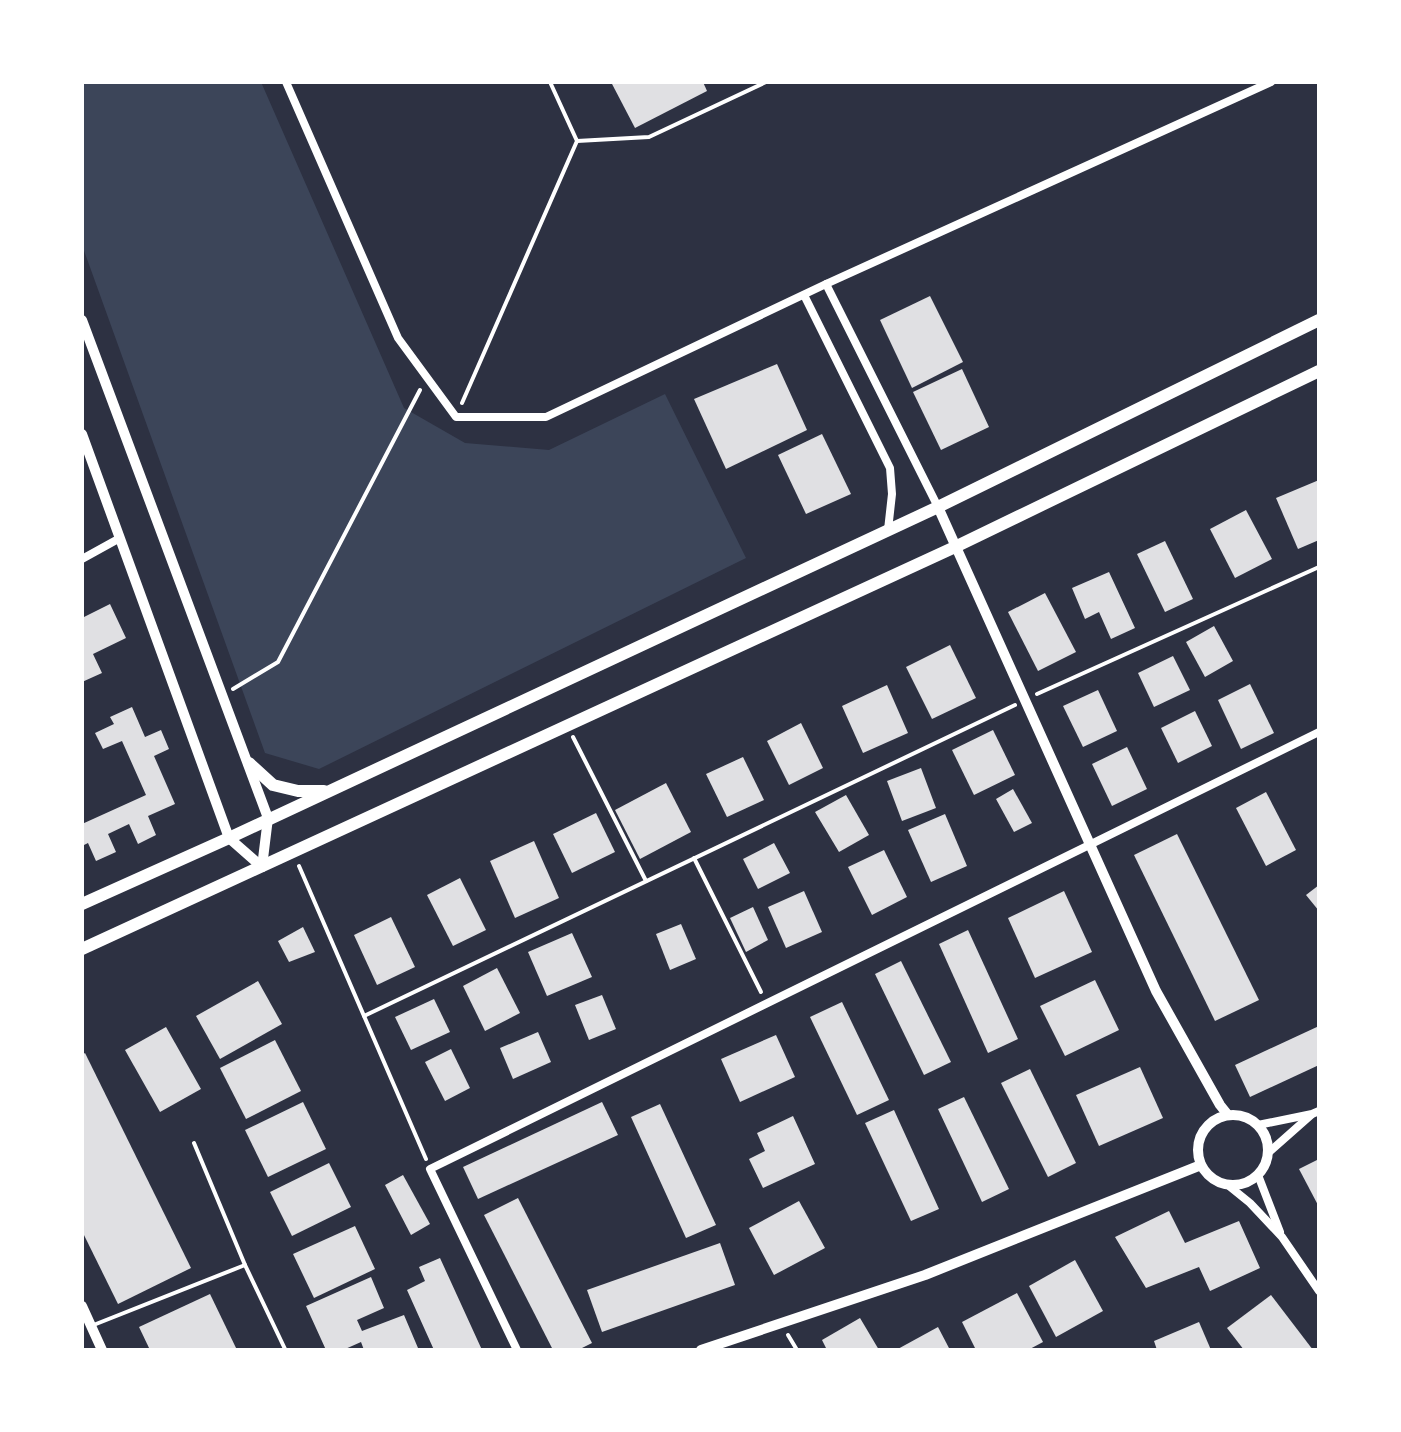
<svg xmlns="http://www.w3.org/2000/svg" width="1401" height="1432" viewBox="0 0 1401 1432" font-family="Quicksand,sans-serif">
<rect width="100%" height="100%" fill="#2d3142"/>
<path fill="#3c4559" d="M82,82H261L404,408L465,443L549,450L665,394L746,558L319,769L265,753L82,245Z"/>
<g fill="#e0e0e3">
<path d="M611,82H703L707,91L635,128Z"/>
<path d="M930,296L963,362L912,388L880,320Z"/>
<path d="M777,364L807,430L726,469L694,399Z"/>
<path d="M962,369L989,427L941,450L913,392Z"/>
<path d="M822,434L851,494L806,514L778,455Z"/>
<path d="M1319,480V540L1298,549L1276,498Z"/>
<path d="M1246,510L1272,559L1235,578L1210,529Z"/>
<path d="M1165,541L1193,599L1165,612L1137,554Z"/>
<path d="M1109,572L1135,628L1111,639L1099,612L1085,619L1072,588Z"/>
<path d="M1045,593L1076,652L1038,671L1008,612Z"/>
<path d="M110,604L126,638L93,654L102,673L82,682V618Z"/>
<path d="M1214,626L1233,661L1205,677L1186,642Z"/>
<path d="M950,645L976,698L932,719L906,667Z"/>
<path d="M1173,656L1190,690L1154,707L1138,673Z"/>
<path d="M1250,684L1274,733L1241,749L1218,700Z"/>
<path d="M887,685L908,733L863,753L842,706Z"/>
<path d="M1098,690L1117,731L1083,747L1063,706Z"/>
<path d="M132,707L145,737L161,730L169,749L154,756L175,804L148,816L156,835L138,844L129,824L108,834L116,852L96,861L88,843L82,846V824L146,795L122,741L103,749L95,733L114,724L110,717Z"/>
<path d="M1195,711L1212,746L1178,763L1161,728Z"/>
<path d="M801,723L823,768L789,785L767,741Z"/>
<path d="M993,730L1015,775L974,795L952,750Z"/>
<path d="M1127,747L1147,789L1112,806L1092,764Z"/>
<path d="M743,757L764,800L727,817L706,774Z"/>
<path d="M921,768L936,808L902,821L887,781Z"/>
<path d="M666,783L691,832L640,859L615,810Z"/>
<path d="M1013,789L1032,823L1014,832L996,799Z"/>
<path d="M1266,792L1296,850L1266,866L1236,808Z"/>
<path d="M846,795L869,835L839,852L815,812Z"/>
<path d="M596,813L615,852L572,873L553,834Z"/>
<path d="M945,814L967,866L931,882L908,830Z"/>
<path d="M1177,834L1259,1000L1215,1021L1134,855Z"/>
<path d="M534,841L559,898L515,918L490,861Z"/>
<path d="M774,843L790,873L758,889L743,859Z"/>
<path d="M884,850L907,897L872,915L848,867Z"/>
<path d="M460,878L486,930L453,946L427,895Z"/>
<path d="M1319,885V911L1306,895Z"/>
<path d="M804,891L822,932L786,948L768,907Z"/>
<path d="M1064,891L1092,952L1035,978L1008,918Z"/>
<path d="M753,907L768,940L746,952L730,918Z"/>
<path d="M391,917L415,967L377,985L354,935Z"/>
<path d="M681,924L696,959L670,970L656,934Z"/>
<path d="M303,927L315,952L289,962L278,941Z"/>
<path d="M968,930L1018,1039L988,1053L939,944Z"/>
<path d="M572,933L592,977L547,996L528,952Z"/>
<path d="M901,961L951,1062L924,1075L875,974Z"/>
<path d="M497,968L520,1013L485,1031L463,986Z"/>
<path d="M1095,980L1119,1030L1065,1056L1040,1006Z"/>
<path d="M258,981L282,1024L220,1059L196,1016Z"/>
<path d="M602,995L616,1029L589,1040L575,1005Z"/>
<path d="M434,999L450,1032L411,1050L395,1017Z"/>
<path d="M842,1002L889,1100L857,1115L810,1017Z"/>
<path d="M1319,1026V1065L1250,1097L1235,1065Z"/>
<path d="M166,1027L201,1089L160,1112L125,1050Z"/>
<path d="M538,1032L551,1062L513,1079L500,1048Z"/>
<path d="M776,1035L795,1077L740,1102L721,1059Z"/>
<path d="M275,1040L301,1091L246,1119L220,1068Z"/>
<path d="M451,1049L470,1088L445,1101L425,1062Z"/>
<path d="M85,1053L191,1268L118,1304L82,1231V1055Z"/>
<path d="M1140,1067L1163,1118L1099,1146L1076,1095Z"/>
<path d="M1030,1069L1076,1163L1048,1177L1001,1083Z"/>
<path d="M964,1097L1009,1189L982,1202L938,1109Z"/>
<path d="M303,1102L326,1149L268,1177L245,1130Z"/>
<path d="M602,1102L618,1135L478,1199L463,1167Z"/>
<path d="M660,1104L716,1225L686,1238L631,1117Z"/>
<path d="M894,1110L939,1209L911,1221L865,1123Z"/>
<path d="M793,1116L815,1164L763,1188L749,1159L765,1151L757,1133Z"/>
<path d="M1319,1159V1207L1299,1169Z"/>
<path d="M329,1163L351,1207L292,1236L270,1192Z"/>
<path d="M403,1175L430,1224L411,1235L385,1185Z"/>
<path d="M518,1198L592,1343L578,1350H553L484,1215Z"/>
<path d="M799,1201L825,1248L774,1275L749,1228Z"/>
<path d="M1169,1211L1185,1243L1239,1221L1260,1268L1210,1291L1199,1267L1146,1288L1115,1237Z"/>
<path d="M355,1226L375,1269L314,1298L293,1254Z"/>
<path d="M720,1243L735,1285L602,1332L587,1290Z"/>
<path d="M440,1258L482,1350H434L407,1290L425,1281L419,1267Z"/>
<path d="M1075,1260L1103,1311L1056,1337L1029,1286Z"/>
<path d="M371,1277L384,1308L357,1320L362,1331L404,1315L418,1348L413,1350H364L361,1342L343,1350H326L306,1306Z"/>
<path d="M1017,1293L1043,1342L1028,1350H976L962,1322Z"/>
<path d="M210,1294L237,1350H150L139,1327Z"/>
<path d="M1271,1295L1313,1350H1244L1227,1328Z"/>
<path d="M860,1318L879,1350H827L822,1340Z"/>
<path d="M1199,1322L1211,1350H1157L1154,1341Z"/>
<path d="M938,1327L950,1350H896Z"/>
</g>
<g fill="none" stroke-linecap="round" stroke-linejoin="round">
<g stroke="#fff" stroke-width="4">
<path d="M550,82L577,141L649,137L766,82"/>
<path d="M462,403L577,141"/>
<path d="M233,689L278,662L420,390"/>
<path d="M1037,694L1319,567"/>
<path d="M573,737L646,881"/>
<path d="M694,858L761,992"/>
<path d="M299,866L426,1159"/>
<path d="M364,1016L1015,705"/>
<path d="M788,1335L797,1350"/>
</g>
<g stroke="#fff" stroke-width="4">
<path d="M194,1143L245,1265L285,1349"/>
<path d="M91,1326L245,1265"/>
</g>
<g stroke="#fff" stroke-width="8">
<path d="M286,82L398,338L456,417H546L826,284L1271,82"/>
<path d="M826,284L938,507"/>
<path d="M804,295L890,468L892,494L888,530"/>
<path d="M82,559L120,538"/>
<path d="M1258,1125L1312,1114L1319,1111"/>
<path d="M1268,1153L1311,1115"/>
<path d="M1258,1175L1280,1232"/>
<path d="M1229,1186L1250,1203L1282,1237L1319,1291"/>
<path d="M517,1350L430,1169L1319,732"/>
</g>
<g stroke="#fff" stroke-width="10">
<path d="M82,320L268,818L262,867"/>
<path d="M82,434L229,838L262,867"/>
<path d="M938,507L1156,991L1220,1105L1228,1115"/>
<circle cx="1233" cy="1150" r="35"/>
<path d="M82,1306L102,1350"/>
<path d="M701,1350L925,1275L1201,1165"/>
</g>
<g stroke="#fff" stroke-width="12">
<path d="M249,763L273,785L298,791H324"/>
<path d="M82,904L229,838L938,507L1319,320"/>
<path d="M82,949L955,547L1319,371"/>
</g>
</g>
<rect width="1401" height="1432" fill="none" stroke="#ffffff" stroke-width="168"/>
</svg>
